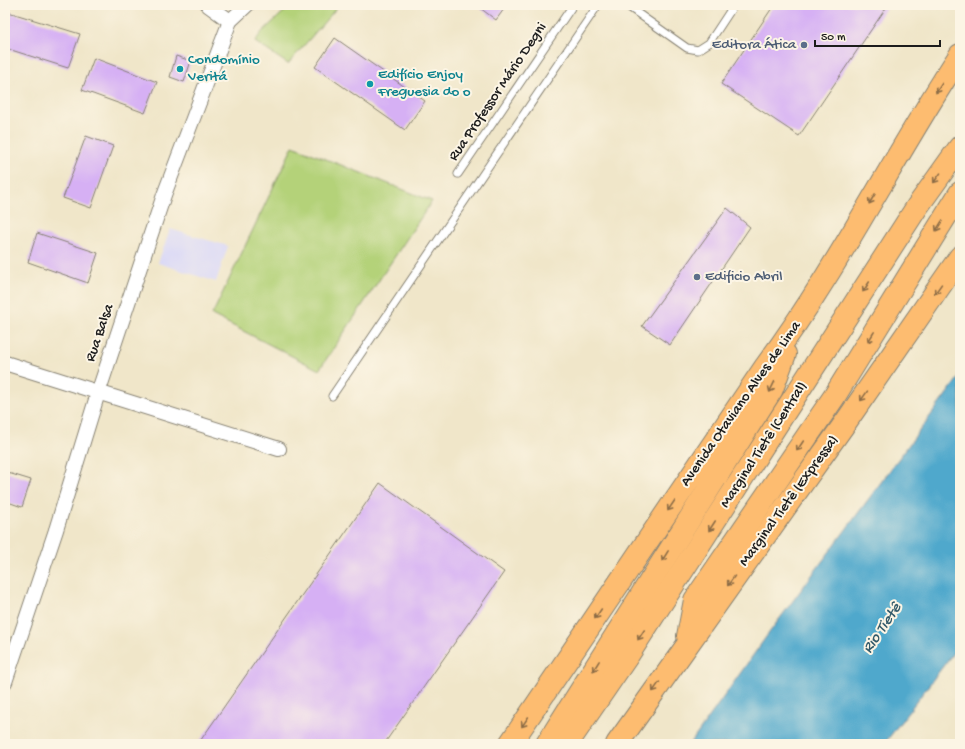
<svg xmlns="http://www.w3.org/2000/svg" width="965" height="749" viewBox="0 0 965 749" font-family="'Gochi Hand',sans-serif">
<rect width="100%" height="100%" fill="#fcf5e5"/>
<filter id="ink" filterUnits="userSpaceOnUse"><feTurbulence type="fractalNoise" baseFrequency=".025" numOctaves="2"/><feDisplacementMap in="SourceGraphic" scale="8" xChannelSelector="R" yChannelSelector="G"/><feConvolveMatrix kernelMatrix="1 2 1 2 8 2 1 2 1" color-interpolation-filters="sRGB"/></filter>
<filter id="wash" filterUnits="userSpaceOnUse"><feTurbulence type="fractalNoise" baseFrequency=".012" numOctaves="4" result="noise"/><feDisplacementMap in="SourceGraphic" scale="16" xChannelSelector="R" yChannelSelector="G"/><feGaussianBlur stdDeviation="0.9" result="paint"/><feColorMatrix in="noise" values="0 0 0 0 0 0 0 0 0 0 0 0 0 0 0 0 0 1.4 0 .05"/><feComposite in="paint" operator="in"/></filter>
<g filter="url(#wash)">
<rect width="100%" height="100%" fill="#f0e6c9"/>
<path fill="#d8d7f8" d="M170,229L228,246L216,282L158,263Z"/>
<g fill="#b4d279" stroke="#68774a">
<path d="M291,5H339L288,64L255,42L261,33Z"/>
<path d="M293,146L432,201L319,370L212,315Z"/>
</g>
<path fill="#4fa8cc" stroke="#366274" d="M960,376V644L884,744H690L766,637Z"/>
<g id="blocks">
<g fill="#d6b0f4">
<path d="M476,5H507L496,20Z"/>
<path d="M774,5H888L799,136L721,84Z"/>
<path d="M5,11L80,34L68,68L5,48Z"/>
<path d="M335,38L425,101L405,130L315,67Z"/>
<path d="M176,56L191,61L184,82L170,77Z"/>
<path d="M94,58L157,82L145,113L82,90Z"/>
<path d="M86,136L113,146L91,208L63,198Z"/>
<path d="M727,208L750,227L670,345L642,326Z"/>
<path d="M37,233L98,253L88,283L28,262Z"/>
<path d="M5,472L31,480L22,507L5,501Z"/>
<path d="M380,483L504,572L384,744H198Z"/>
</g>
</g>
</g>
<g filter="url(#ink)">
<use href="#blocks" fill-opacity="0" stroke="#868172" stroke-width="1"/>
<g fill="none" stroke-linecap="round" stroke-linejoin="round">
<g stroke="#868172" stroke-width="9">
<g id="lane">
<path d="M626,5L687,48L698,50L709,43L734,5"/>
<path d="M458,174L573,5"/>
<path d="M332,396L598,5"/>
</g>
</g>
<g stroke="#868172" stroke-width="16">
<g id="street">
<path d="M208,5L230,21"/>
<path d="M5,363L279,449"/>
<path d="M5,682L56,530L98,393L164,195L230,21L247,5"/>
</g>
</g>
<g stroke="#868172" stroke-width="24">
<g id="highway">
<path d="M688,636L695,600L834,397L960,193"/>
<path d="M510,744L766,366C839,267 893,157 960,55"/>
<path d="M547,744L772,389L785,354"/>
<path d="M567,744L628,655L917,207L960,147"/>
<path d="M617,744L843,426L960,257"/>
</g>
</g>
<use href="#lane" stroke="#fff" stroke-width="7"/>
<use href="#street" stroke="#fff" stroke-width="14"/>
<use href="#highway" stroke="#fdbc6f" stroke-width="22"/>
</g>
<defs><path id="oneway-shaft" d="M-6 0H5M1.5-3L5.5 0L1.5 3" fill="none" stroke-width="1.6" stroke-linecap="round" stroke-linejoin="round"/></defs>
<g stroke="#8c6c46">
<use href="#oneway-shaft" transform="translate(939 88) rotate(123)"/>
<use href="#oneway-shaft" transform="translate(937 178) rotate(126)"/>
<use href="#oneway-shaft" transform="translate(872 199) rotate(121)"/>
<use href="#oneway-shaft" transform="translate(939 226) rotate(122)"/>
<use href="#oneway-shaft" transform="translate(866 287) rotate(123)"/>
<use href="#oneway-shaft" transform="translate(938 289) rotate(125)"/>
<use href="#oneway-shaft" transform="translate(871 337) rotate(122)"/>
<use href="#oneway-shaft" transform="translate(772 387) rotate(116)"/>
<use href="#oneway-shaft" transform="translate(864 396) rotate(125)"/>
<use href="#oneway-shaft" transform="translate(800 446) rotate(124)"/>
<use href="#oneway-shaft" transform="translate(671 506) rotate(124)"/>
<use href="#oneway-shaft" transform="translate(712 526) rotate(123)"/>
<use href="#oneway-shaft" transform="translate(665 556) rotate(122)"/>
<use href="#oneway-shaft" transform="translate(731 581) rotate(126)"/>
<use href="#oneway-shaft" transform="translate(598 614) rotate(124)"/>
<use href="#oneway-shaft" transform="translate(641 635) rotate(123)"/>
<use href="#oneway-shaft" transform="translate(596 666) rotate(122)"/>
<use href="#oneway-shaft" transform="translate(656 687) rotate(125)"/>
<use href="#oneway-shaft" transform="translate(525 722) rotate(124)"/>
</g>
</g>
<g fill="#5c6f8a" stroke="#fcf5e5" stroke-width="1.5">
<circle cx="804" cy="45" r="4"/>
<circle cx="697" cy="277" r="4"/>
</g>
<g fill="#0f9aa8" stroke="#fcf5e5" stroke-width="1.5">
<circle cx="180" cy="69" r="4"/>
<circle cx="370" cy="84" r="4"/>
</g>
<g text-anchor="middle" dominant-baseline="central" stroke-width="4" stroke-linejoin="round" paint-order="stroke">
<g font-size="15" fill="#4e5e75" stroke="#fcf5e5" text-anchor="end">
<text x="796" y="45">Editora Ática</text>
<text x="705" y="277" text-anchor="start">Edificio Abril</text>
</g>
<g font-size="15" fill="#0d838f" stroke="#fcf5e5" text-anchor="start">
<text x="188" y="60">Condomínio<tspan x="188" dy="17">Veritá</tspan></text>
<text x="378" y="75">Edifício Enjoy<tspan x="378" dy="17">Freguesia do o</tspan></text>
</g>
<g font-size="15" fill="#1c1c1c" stroke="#fcf5e5">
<text transform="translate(498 92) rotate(-56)">Rua Professor Mário Degni</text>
<text transform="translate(100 333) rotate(-71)">Rua Balsa</text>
<text transform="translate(741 404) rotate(-55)">Avenida Otaviano Alves de Lima</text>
<text transform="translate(764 445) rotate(-57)">Marginal Tietê (Central)</text>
<text transform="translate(789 501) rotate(-54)">Marginal Tietê (Expressa)</text>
</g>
<g font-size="16" font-style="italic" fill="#335b6b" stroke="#fcf5e5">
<text transform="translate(883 629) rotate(-56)">Rio Tietê</text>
</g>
</g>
<rect width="965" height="749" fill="none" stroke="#fcf5e5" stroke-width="20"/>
<path d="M815 40v6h125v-6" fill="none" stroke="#1c1c1c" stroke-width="2"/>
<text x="821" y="40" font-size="12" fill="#1c1c1c" stroke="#fcf5e5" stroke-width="3" paint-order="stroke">50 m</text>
</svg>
